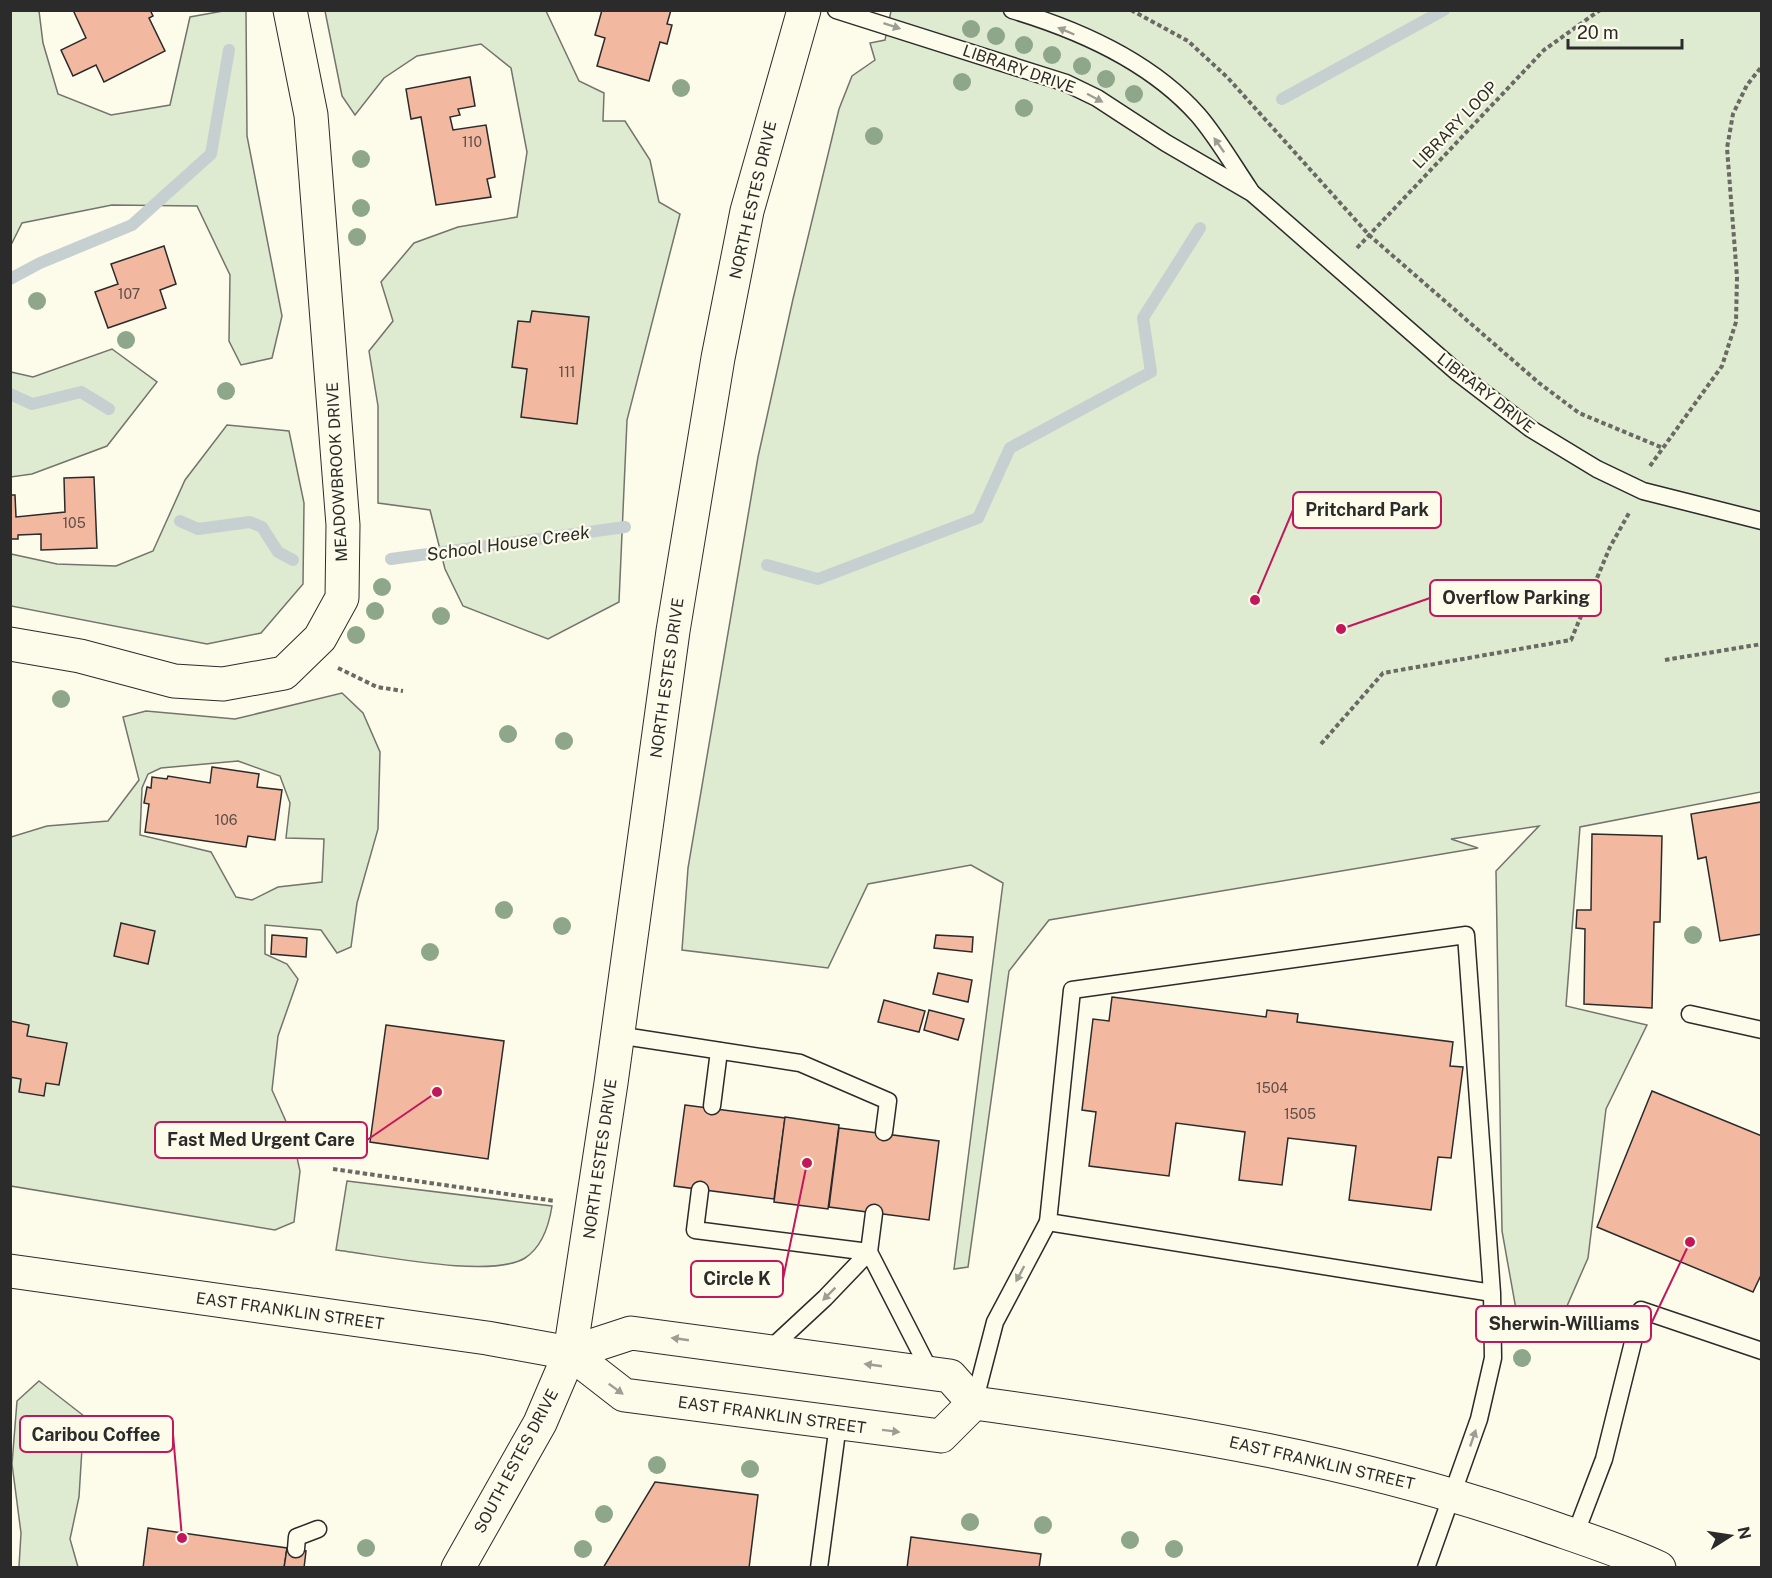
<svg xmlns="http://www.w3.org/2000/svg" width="1772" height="1578" viewBox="0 0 1772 1578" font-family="'Public Sans',sans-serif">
<rect width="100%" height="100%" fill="#fdfbea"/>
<g fill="#deebd1" stroke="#74746e" stroke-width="1.5" fill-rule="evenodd">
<path d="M11,10L39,11L43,43L58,94L111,115L170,105L190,17L223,11H246L247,136L282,316L272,358L241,365L229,341L230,275L197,206L112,205L22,223L11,245Z"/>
<path d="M325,11H546L579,81L604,93L603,121H625L650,160L659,202L680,214L627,420L619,602L548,639L463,606L445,569L430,510L378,503V406L369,351L393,321L381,282L414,243L458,227L517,217L527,152L511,68L481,44L417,56L384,78L355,115L342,96Z"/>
<path d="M891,11H1761V792L1580,827L1566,1006L1647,1025L1606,1109L1588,1258L1567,1306L1517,1315L1502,1231L1496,871L1539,826L1451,839L1478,848L1049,920L1009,971L968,1267L954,1269L1003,883L971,865L868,884L828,968L682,950L688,868L758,457L793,299L839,109L852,76L875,60L870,43L885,40Z"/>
<path d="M112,349L157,382L107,446L32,474L11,477V372L33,377Z"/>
<path d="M227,425L289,431L304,503L303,584L261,633L207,644L11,606V554L57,564L116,566L153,551L185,480Z"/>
<path d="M342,693L363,713L380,752L378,829L357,903L351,947L337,953L321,930L265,925V954L287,964L298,979L278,1036L272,1090L292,1135L300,1171L294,1222L275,1230L11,1186V837L47,826L108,821L139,780L123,717L146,711L235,719ZM238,761L280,776L290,803L286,838L324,839L322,882L278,887L252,900L236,897L211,852L140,835L142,788L148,774L161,768Z"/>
<path d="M347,1181L552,1206C549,1225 542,1247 525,1258C491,1279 378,1255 336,1250Z"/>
<path d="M39,1381L84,1416L79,1497L70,1539L78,1567H19L21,1533L12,1464L17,1401Z"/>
</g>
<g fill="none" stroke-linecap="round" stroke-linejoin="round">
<g stroke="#c7d0d0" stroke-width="12">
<path d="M1282,99L1444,10"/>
<path d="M10,279L40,263L132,225L211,154L229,50"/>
<path d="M10,394L32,404L81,392L109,409"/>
<path d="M180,521L198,529L250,522L262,527L278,552L293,560"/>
<path d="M391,559L625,527"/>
<path d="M767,565L818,579L978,518L1010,448L1151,372L1143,318L1200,228"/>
</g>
</g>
<g fill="#f2b8a0" stroke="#2b2b2b" stroke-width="1.5">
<path d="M73,10H150L153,16L149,18L165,51L104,82L96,65L73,76L61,50L86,38Z"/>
<path d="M602,10H671L667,24L672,25L667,44L660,42L649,81L597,66L605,38L595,35Z"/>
<path d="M470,77L475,106L458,109L460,115L450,117L453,130L486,125L495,177L487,179L491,197L436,205L421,117L411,119L406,89Z"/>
<path d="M164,246L176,284L160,290L166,308L108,328L95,292L118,284L111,264Z"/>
<path d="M532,311L589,317L577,424L521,417L527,369L512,367L518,321L530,322Z"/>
<path d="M94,477L97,548L41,550V534L18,535V539H10V495H15L16,517L65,512L64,478Z"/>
<path d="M212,767L259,774L257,787L282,790L275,840L248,836L246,847L145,832L149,804L144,803L147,787L151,788L152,777L167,779L168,776L210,783Z"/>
<path d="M1761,802L1762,934L1720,941L1706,857L1698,859L1691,814Z"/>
<path d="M1592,834L1662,836L1660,922H1654L1652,1008L1584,1004L1585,929L1576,928L1577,910H1591Z"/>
<path d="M121,923L155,931L148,964L114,956Z"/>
<path d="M272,935L307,938L306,957L271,954Z"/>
<path d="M936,935L973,937L972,952L934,948Z"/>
<path d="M938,973L972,980L968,1002L933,994Z"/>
<path d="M1112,997L1266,1017L1267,1010L1298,1014L1297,1022L1453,1042L1450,1066L1463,1067L1451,1158L1438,1157L1431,1210L1349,1200L1356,1146L1288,1138L1282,1185L1239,1180L1245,1132L1176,1123L1169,1176L1089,1166L1096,1112L1082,1110L1093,1019L1109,1021Z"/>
<path d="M884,1000L925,1011L919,1032L878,1022Z"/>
<path d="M929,1010L964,1019L958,1040L924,1030Z"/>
<path d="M10,1021L29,1025L27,1036L67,1043L59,1085L46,1083L44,1096L19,1092L21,1079L10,1077Z"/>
<path d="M386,1025L504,1041L488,1159L370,1142Z"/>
<path d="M1652,1091L1762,1136V1273L1753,1292L1597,1227Z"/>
<path d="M685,1105L785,1118L774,1199L674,1186Z"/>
<path d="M785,1117L839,1125L828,1209L774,1202Z"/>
<path d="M839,1128L939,1141L929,1220L829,1207Z"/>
<path d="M655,1482L758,1495L749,1568H603Z"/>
<path d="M148,1528L287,1548L284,1568H143Z"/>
<path d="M911,1537L1041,1554L1039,1568H907Z"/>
<path d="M287,1548L306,1551L304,1568H284Z"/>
</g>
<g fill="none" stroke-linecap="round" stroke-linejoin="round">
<g stroke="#2b2b2b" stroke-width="19">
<g id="service">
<path d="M836,10L1066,83L1097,98L1166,143L1252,193L1458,373L1531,429L1597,469L1643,491L1762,521"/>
<path d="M1012,10C1079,30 1151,62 1198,115C1217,137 1233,165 1250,190"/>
<path d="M1690,1014L1762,1030"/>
<path d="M617,1035L800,1063L888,1101L884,1132"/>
<path d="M712,1106L719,1051"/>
<path d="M700,1190L695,1230L869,1252"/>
<path d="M874,1213L869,1252L931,1373"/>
<path d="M768,1351L825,1298L869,1252"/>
<path d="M974,1403L995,1322L1048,1222"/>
<path d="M1575,1535L1604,1459L1641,1310L1762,1351"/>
<path d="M296,1549L297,1537L318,1529"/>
<path d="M819,1568L838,1424"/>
<path d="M1426,1568L1479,1419L1493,1358L1492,1293L1466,935L1072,990L1048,1222L1492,1293"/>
</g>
</g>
<g stroke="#2b2b2b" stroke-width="35">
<path id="minor" d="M10,644L80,656L174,681L223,684L284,673L320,638L342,598L343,525L311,115L290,10"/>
</g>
<g stroke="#2b2b2b" stroke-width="35">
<g id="secondary">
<path d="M10,1271L487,1338L570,1353L624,1395L941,1436L974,1403"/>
<path d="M570,1353L631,1333L950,1376L974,1403C1173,1430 1363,1460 1553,1528C1588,1540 1625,1552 1659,1568"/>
<path d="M458,1568L540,1423L570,1353L611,1083L673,631L718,358L747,211L804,10"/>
</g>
</g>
<g stroke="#6a6964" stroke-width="4" stroke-dasharray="4.5 3" stroke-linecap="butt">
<path d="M1131,10L1188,41L1228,78L1369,235L1539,383L1579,413L1663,448"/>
<path d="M1357,248L1544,50L1600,10"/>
<path d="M1650,466L1722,366L1736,322L1737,277L1727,148L1733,114L1747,85L1762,66"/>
<path d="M1665,660L1762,644"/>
<path d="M338,668L377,687L403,691"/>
<path d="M1321,744L1383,673L1571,640L1610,547L1629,513"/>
<path d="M333,1169L555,1201"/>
</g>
<use href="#service" stroke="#fdfbea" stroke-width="16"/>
<use href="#minor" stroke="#fdfbea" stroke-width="33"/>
<use href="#secondary" stroke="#fdfbea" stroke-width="33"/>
</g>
<g fill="#8ea78a">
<circle cx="971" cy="29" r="9"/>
<circle cx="996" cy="36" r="9"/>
<circle cx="1024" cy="45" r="9"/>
<circle cx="1052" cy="55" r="9"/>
<circle cx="1082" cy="66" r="9"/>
<circle cx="1106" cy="79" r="9"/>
<circle cx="962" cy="82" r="9"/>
<circle cx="681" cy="88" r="9"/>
<circle cx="1134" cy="94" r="9"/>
<circle cx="1024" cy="108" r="9"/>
<circle cx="874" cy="136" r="9"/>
<circle cx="361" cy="159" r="9"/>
<circle cx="361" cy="208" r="9"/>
<circle cx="357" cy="237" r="9"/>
<circle cx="37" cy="301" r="9"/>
<circle cx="126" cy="340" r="9"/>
<circle cx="226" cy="391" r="9"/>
<circle cx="382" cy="587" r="9"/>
<circle cx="375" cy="611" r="9"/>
<circle cx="441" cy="616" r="9"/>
<circle cx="356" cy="635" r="9"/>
<circle cx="61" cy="699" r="9"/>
<circle cx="508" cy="734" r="9"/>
<circle cx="564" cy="741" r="9"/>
<circle cx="504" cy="910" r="9"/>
<circle cx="562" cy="926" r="9"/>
<circle cx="1693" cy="935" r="9"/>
<circle cx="430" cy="952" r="9"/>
<circle cx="1522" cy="1358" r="9"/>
<circle cx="657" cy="1465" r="9"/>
<circle cx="750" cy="1469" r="9"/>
<circle cx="604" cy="1514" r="9"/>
<circle cx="970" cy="1522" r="9"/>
<circle cx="1043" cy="1525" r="9"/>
<circle cx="1130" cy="1540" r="9"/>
<circle cx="366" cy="1548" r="9"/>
<circle cx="583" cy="1549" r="9"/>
<circle cx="1174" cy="1549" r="9"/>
</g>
<defs><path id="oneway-solid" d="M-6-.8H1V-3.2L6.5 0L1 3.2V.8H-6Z" transform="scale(1.5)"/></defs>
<g fill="#9e9d94">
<use href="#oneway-solid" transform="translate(892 26) rotate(18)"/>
<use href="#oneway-solid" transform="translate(1066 31) rotate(-157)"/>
<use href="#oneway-solid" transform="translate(1095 98) rotate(28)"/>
<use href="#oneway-solid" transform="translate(1219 145) rotate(-125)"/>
<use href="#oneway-solid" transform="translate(1020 1274) rotate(118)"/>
<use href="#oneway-solid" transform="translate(829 1294) rotate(135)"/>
<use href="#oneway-solid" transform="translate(680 1339) rotate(-172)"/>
<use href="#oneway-solid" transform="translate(873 1365) rotate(-172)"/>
<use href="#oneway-solid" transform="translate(616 1389) rotate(36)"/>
<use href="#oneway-solid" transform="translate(891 1431) rotate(7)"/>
<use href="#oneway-solid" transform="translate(1473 1438) rotate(-71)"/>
</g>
<g text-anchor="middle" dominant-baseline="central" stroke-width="4.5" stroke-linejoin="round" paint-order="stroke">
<g font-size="14" fill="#5d4e48">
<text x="472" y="142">110</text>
<text x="129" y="294">107</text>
<text x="567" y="372">111</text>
<text x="74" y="523">105</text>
<text x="226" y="820">106</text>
<text x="1272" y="1088">1504</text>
<text x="1300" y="1114">1505</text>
</g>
<g font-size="16" fill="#2b2b2b" stroke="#fdfbea">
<text transform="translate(1019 69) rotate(19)">LIBRARY DRIVE</text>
<text transform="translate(1455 125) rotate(-46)">LIBRARY LOOP</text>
<text transform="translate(753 200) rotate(-77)">NORTH ESTES DRIVE</text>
<text transform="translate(1486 393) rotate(38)">LIBRARY DRIVE</text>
<text transform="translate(337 472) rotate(-93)">MEADOWBROOK DRIVE</text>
<text transform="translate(667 678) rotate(-82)">NORTH ESTES DRIVE</text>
<text transform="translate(600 1159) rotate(-82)">NORTH ESTES DRIVE</text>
<text transform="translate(290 1311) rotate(8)">EAST FRANKLIN STREET</text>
<text transform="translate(772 1415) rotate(8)">EAST FRANKLIN STREET</text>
<text transform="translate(516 1461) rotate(-62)">SOUTH ESTES DRIVE</text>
<text transform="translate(1322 1463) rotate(13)">EAST FRANKLIN STREET</text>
</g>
<g font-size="18" font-style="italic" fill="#2b2b2b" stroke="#fdfbea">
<text transform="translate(508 543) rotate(-8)">School House Creek</text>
</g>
</g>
<path fill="none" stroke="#c2185b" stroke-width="2" d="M1255 600L1293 510M1341 629L1430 598M437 1092L367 1140M807 1163L783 1279M1690 1242L1651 1324M182 1538L173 1434"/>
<g fill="#c2185b" stroke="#fdfbea" stroke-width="2">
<circle cx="1255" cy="600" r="6"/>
<circle cx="1341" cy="629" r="6"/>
<circle cx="437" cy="1092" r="6"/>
<circle cx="807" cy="1163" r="6"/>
<circle cx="1690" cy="1242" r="6"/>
<circle cx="182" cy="1538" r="6"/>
</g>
<g fill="#fdfbea" stroke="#c2185b" stroke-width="2">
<rect x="1293" y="492" width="148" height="36" rx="6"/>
<rect x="1430" y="580" width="171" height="36" rx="6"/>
<rect x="155" y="1122" width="212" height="36" rx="6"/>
<rect x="691" y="1261" width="92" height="36" rx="6"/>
<rect x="1476" y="1306" width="175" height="36" rx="6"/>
<rect x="20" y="1416" width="153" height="36" rx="6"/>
</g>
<g font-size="18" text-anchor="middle" font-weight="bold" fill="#2b2b2b">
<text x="1367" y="516">Pritchard Park</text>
<text x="1516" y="604">Overflow Parking</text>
<text x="261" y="1146">Fast Med Urgent Care</text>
<text x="737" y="1285">Circle K</text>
<text x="1564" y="1330">Sherwin-Williams</text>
<text x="96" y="1441">Caribou Coffee</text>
</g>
<rect width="1772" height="1578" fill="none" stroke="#2b2b2b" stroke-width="24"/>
<g transform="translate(1730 1536) rotate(78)" stroke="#fdfbea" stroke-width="4.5" paint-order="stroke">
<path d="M0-4.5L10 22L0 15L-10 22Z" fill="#2b2b2b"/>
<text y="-9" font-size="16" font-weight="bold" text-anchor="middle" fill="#2b2b2b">N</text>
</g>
<path d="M1568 39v9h114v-9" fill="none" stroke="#2b2b2b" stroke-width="3"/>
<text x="1577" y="39" font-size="18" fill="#2b2b2b" stroke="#fdfbea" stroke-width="4.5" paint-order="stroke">20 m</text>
</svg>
